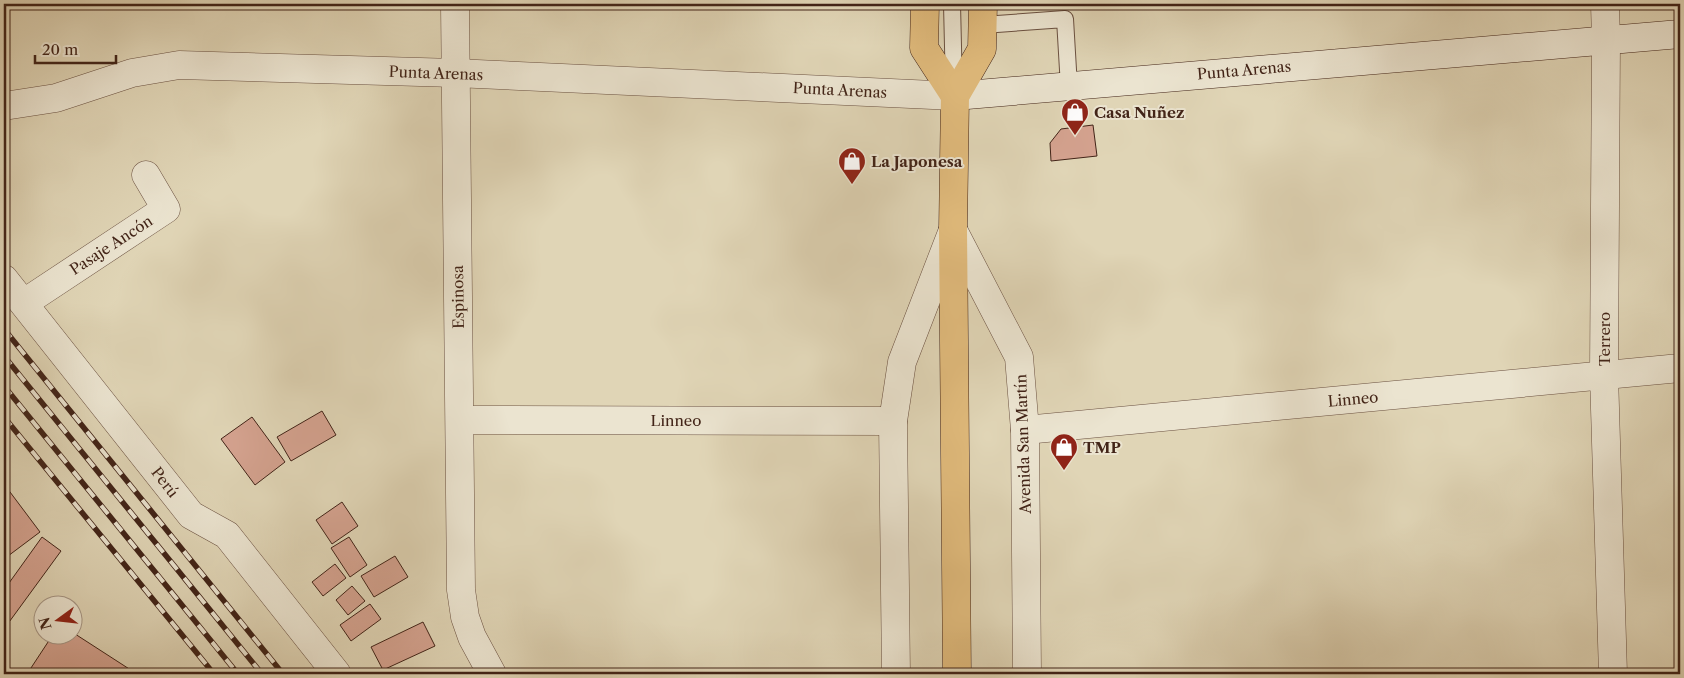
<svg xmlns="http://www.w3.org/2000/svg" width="1684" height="678" viewBox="0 0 1684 678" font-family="'Libre Caslon Text',serif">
<rect width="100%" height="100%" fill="#e0d5b6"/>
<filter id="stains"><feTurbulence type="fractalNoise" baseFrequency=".004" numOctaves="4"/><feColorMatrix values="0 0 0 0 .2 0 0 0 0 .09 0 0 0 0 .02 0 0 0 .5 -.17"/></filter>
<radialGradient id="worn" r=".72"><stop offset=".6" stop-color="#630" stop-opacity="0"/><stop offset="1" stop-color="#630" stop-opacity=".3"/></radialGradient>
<g fill="#d4a28f" stroke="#422418">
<path d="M1093,125L1097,156L1051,161L1050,143L1061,129Z"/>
<path d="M322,411L336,435L291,461L277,437Z"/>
<path d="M252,417L285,462L255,485L221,439Z"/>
<path d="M4,484L40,532L8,556L4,550Z"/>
<path d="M342,502L358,526L332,544L316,520Z"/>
<path d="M42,537L61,551L4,629V590Z"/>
<path d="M349,537L367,565L350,577L331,548Z"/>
<path d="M395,556L408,577L374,597L361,576Z"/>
<path d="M335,564L346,578L323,596L312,582Z"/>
<path d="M352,586L365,601L348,615L336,600Z"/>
<path d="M370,604L381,619L351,641L340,625Z"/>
<path d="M423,622L435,646L383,670L371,647Z"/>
<path d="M72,632L137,674H27L52,636H72Z"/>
</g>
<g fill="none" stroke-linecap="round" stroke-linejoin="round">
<g stroke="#6a5040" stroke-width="18">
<g id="lane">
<path d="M952,4L954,89"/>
<path d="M983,25L1065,19L1069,87"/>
</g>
</g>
<g stroke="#6a5040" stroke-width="29">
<g id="street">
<path d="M455,4L461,590L465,617L472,637L492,674"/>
<path d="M1605,4L1606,40L1604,375L1613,674"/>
<path d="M4,106L56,98L132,73L179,65L455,73L955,96"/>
<path d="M953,230L1019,357L1025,430L1027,674"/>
<path d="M4,279L191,515L227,535L337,674"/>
<path d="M24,303L166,209L146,175"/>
<path d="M460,420L893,421"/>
<path d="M1025,430L1680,368"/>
<path d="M896,674L893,421L902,362L953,230"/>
</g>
</g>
<g stroke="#422418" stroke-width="29">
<path id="secondary" d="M955,96L1680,34"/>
</g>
<g stroke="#422418" stroke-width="29">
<g id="primary">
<path d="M925,4L924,48L955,96"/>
<path d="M957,674L953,230L955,96L982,49L983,4"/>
</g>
</g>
<use href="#lane" stroke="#ebe4d0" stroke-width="16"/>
<use href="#street" stroke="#ebe4d0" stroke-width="28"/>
<use href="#secondary" stroke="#ebe4d0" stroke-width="28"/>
<use href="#primary" stroke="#e0ba7b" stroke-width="28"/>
<g stroke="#422418" stroke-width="5.5">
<g id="rail">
<path d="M4,329L283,674"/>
<path d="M4,356L262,674"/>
<path d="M4,386L238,674"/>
<path d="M4,417L214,674"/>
</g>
</g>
<use href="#rail" stroke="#ebe4d0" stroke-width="4" stroke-dasharray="11" stroke-linecap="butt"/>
</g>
<defs>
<g id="shop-pin" transform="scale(1.4375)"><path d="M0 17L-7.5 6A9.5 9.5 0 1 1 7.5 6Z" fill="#8f2418" stroke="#ebe4d0"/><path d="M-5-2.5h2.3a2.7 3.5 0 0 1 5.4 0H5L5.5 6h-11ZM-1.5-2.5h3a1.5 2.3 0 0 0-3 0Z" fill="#fff"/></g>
</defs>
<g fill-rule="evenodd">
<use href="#shop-pin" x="1075" y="112"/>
<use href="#shop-pin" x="852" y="161"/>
<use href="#shop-pin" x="1064" y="447"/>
</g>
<g text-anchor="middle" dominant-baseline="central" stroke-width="4" stroke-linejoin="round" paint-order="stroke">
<g font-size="15" fill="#422418" stroke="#ebe4d0">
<text transform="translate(1244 70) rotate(-5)">Punta Arenas</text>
<text transform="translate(436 73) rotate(2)">Punta Arenas</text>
<text transform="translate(840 90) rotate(3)">Punta Arenas</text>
<text transform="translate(111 245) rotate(-33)">Pasaje Ancón</text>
<text transform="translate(458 297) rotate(-91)">Espinosa</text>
<text transform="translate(1604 339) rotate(-90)">Terrero</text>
<text transform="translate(1353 399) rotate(-5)">Linneo</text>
<text x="676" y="420">Linneo</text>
<text transform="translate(1023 444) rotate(-92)">Avenida San Martín</text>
<text transform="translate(165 482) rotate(52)">Perú</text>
</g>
<g font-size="15" font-weight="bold" fill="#422418" stroke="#ebe4d0" text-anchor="start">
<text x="1094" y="112">Casa Nuñez</text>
<text x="871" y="161">La Japonesa</text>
<text x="1083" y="447">TMP</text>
</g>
</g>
<rect width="1684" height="678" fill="none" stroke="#e0d5b6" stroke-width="20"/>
<rect x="5" y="5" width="1674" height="668" fill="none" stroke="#422418" stroke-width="2.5"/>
<rect x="10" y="10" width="1664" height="658" fill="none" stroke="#422418"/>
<g transform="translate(58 620) rotate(255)"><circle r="24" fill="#ebe4d0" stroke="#a79786"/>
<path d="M0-4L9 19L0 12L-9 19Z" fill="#8f2418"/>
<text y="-8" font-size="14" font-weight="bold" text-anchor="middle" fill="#422418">N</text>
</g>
<path d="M35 55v8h81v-8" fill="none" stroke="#422418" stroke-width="2.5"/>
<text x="42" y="55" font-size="15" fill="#422418" stroke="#ebe4d0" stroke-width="4" paint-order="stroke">20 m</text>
<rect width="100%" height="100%" filter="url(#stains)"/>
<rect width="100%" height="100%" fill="url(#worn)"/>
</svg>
